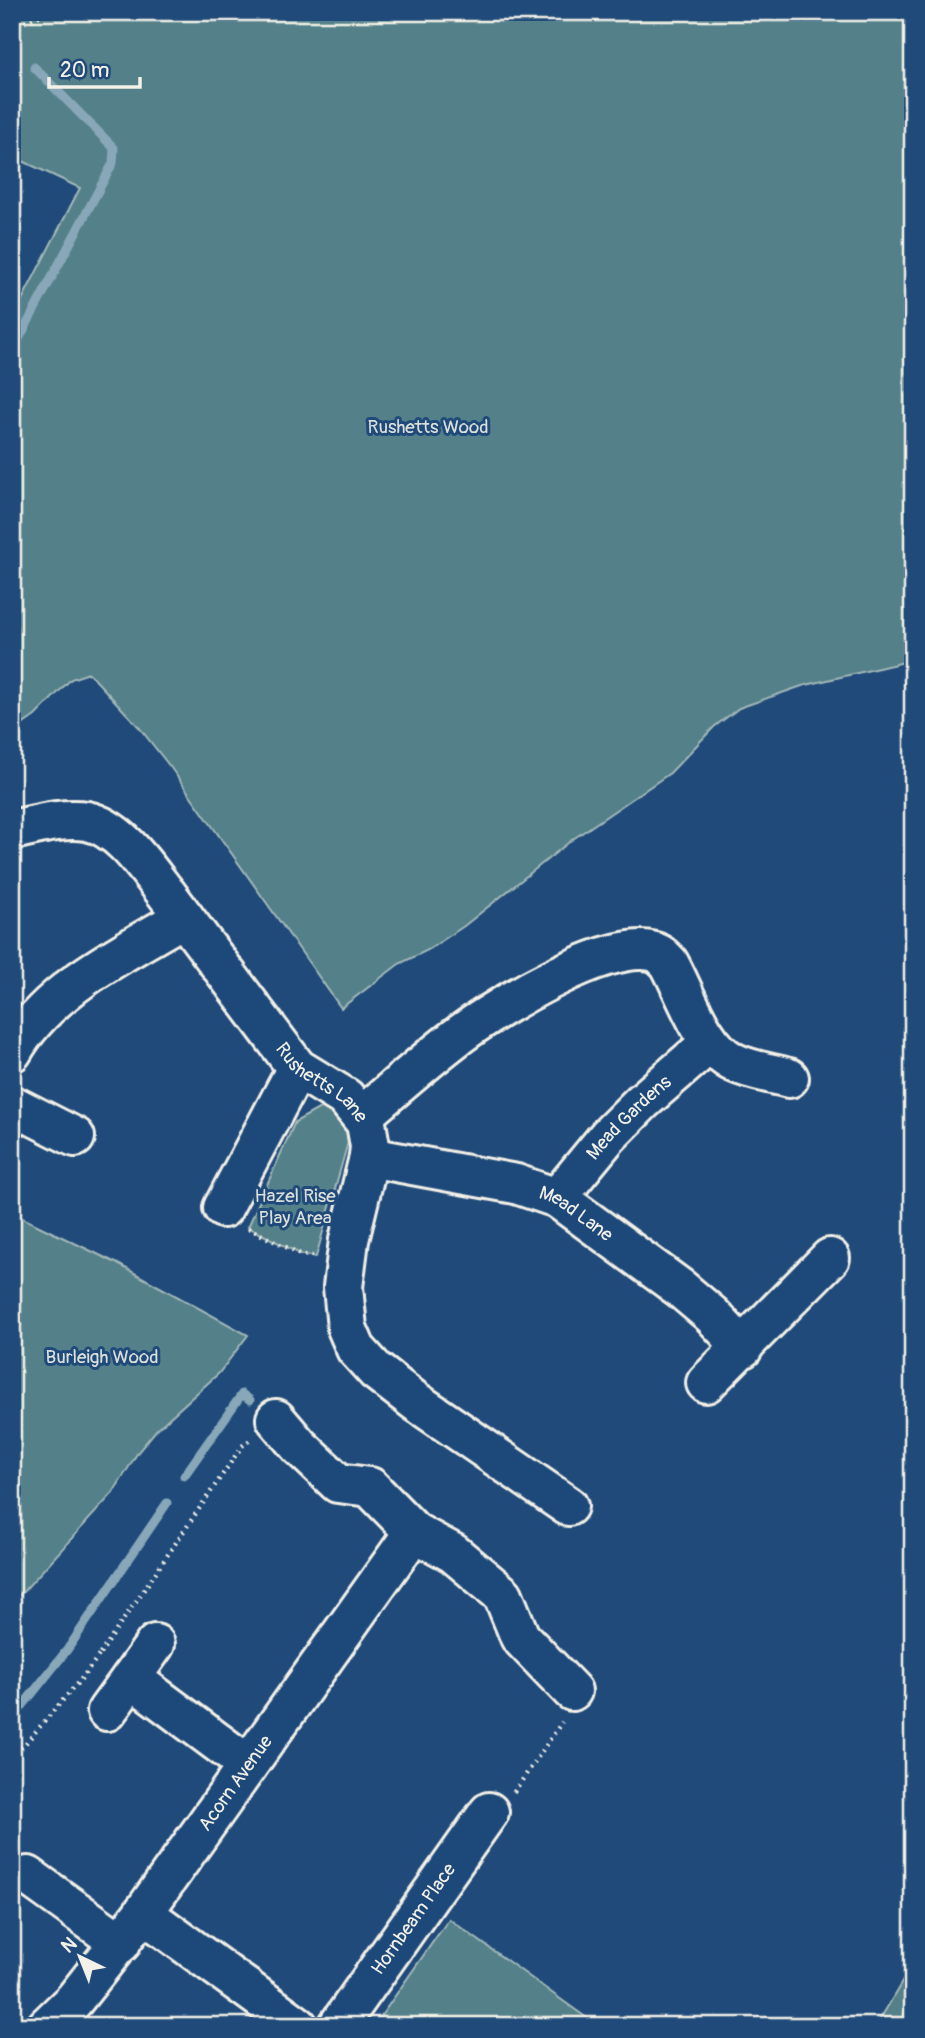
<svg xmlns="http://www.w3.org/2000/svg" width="925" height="2038" viewBox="0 0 925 2038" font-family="Pangolin,sans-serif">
<rect width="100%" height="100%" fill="#1f4a7a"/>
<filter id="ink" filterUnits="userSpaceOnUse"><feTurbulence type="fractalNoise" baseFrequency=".0143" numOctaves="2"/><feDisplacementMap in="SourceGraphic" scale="14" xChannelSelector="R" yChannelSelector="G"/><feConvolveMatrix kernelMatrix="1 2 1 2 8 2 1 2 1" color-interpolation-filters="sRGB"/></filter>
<g filter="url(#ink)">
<g fill="#538089" stroke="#a4b8b8" stroke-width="2">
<path d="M12,12H913V660L802,686L739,708L714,727L670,773L573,839L464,926L428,950L399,964L341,1008L171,768L138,726L89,673L71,679L35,716L12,732V319L80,188L12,156Z"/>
<path d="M333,1101L346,1127L348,1142L316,1257L302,1255L248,1227L295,1122Z"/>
<path d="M12,1213L116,1263L248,1335L219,1373L157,1429L138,1452L113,1493L12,1604Z"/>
<path d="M449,1919L598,2026H374Z"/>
<path d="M913,1966V2026H876L911,1967Z"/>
</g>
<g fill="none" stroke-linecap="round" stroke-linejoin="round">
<g stroke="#88a8b9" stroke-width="9">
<path d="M12,352L113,163L114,148L34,67"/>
<path d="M184,1476L242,1394L250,1400"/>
<path d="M12,1719L67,1650L167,1503"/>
</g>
<g stroke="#f4f1e8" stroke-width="44">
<g id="minor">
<path id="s1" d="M12,830C36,825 63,817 87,821C121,828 146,868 166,893L297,1068L346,1098L366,1123L370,1146L369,1157L349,1240L343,1287L347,1328L356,1349L376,1371L415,1401L568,1506"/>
<path d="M12,1052C48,988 124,953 184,917"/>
<path d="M12,1105L75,1137"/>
<path d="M362,1116C395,1088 427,1059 462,1033C499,1006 606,941 651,951C659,952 664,958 669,963C686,993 702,1048 735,1063C752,1071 771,1073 789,1078"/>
<path id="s2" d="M369,1157L516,1184L557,1198L680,1288L712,1315L743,1348"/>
<path id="s3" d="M557,1198L608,1136L642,1102L710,1043"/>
<path d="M223,1208L297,1068"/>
<path d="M706,1383L830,1258"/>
<path d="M414,1532L453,1553L503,1595L520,1637L572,1691"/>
<path d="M131,1678L155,1644"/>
<path d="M107,1711L131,1678L248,1765"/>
<path d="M28,1876L121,1943"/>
<path d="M143,1913L298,2026"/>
<path id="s4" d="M47,2026L74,2000L143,1913L414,1532L370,1487L338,1483L299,1446L276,1419"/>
<path id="s5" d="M338,2026L489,1812"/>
</g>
</g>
<g stroke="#f4f1e8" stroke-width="4.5" stroke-dasharray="2 5" stroke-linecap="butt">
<path d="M12,28L48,12"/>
<path d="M248,1228L302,1255L313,1256"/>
<path d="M100,1654L242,1446L250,1440"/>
<path d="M12,1759L82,1678L100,1654L102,1655"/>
<path d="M514,1792L562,1722"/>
</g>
<use href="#minor" stroke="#1f4a7a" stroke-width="38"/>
</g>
</g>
<g text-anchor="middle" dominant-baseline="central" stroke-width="6" stroke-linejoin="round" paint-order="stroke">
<g font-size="19" fill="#dce0da" stroke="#1f4a7a">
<text x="428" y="427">Rushetts Wood</text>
<text x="295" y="1196">Hazel Rise<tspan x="295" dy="22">Play Area</tspan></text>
<text x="102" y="1357">Burleigh Wood</text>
</g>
<g font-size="19" fill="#f4f1e8" stroke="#1f4a7a">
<text stroke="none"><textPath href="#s1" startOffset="432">Rushetts Lane</textPath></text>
<text stroke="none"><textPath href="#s3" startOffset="108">Mead Gardens</textPath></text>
<text stroke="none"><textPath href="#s2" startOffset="217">Mead Lane</textPath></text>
<text stroke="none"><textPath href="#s4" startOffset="308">Acorn Avenue</textPath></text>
<text stroke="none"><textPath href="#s5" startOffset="131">Hornbeam Place</textPath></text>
</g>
</g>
<rect width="925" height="2038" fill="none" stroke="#1f4a7a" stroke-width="42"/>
<rect x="21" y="21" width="883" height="1996" fill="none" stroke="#f4f1e8" stroke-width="2.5" filter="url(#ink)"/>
<g transform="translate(80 1957) rotate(317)" stroke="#1f4a7a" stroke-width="5" paint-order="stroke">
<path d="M0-5L12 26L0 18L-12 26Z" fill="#f4f1e8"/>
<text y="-10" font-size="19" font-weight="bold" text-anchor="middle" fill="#f4f1e8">N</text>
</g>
<path d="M49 77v10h91v-10" fill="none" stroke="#f4f1e8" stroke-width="3.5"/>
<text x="60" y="77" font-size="21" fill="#f4f1e8" stroke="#1f4a7a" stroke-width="5" paint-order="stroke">20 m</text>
</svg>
